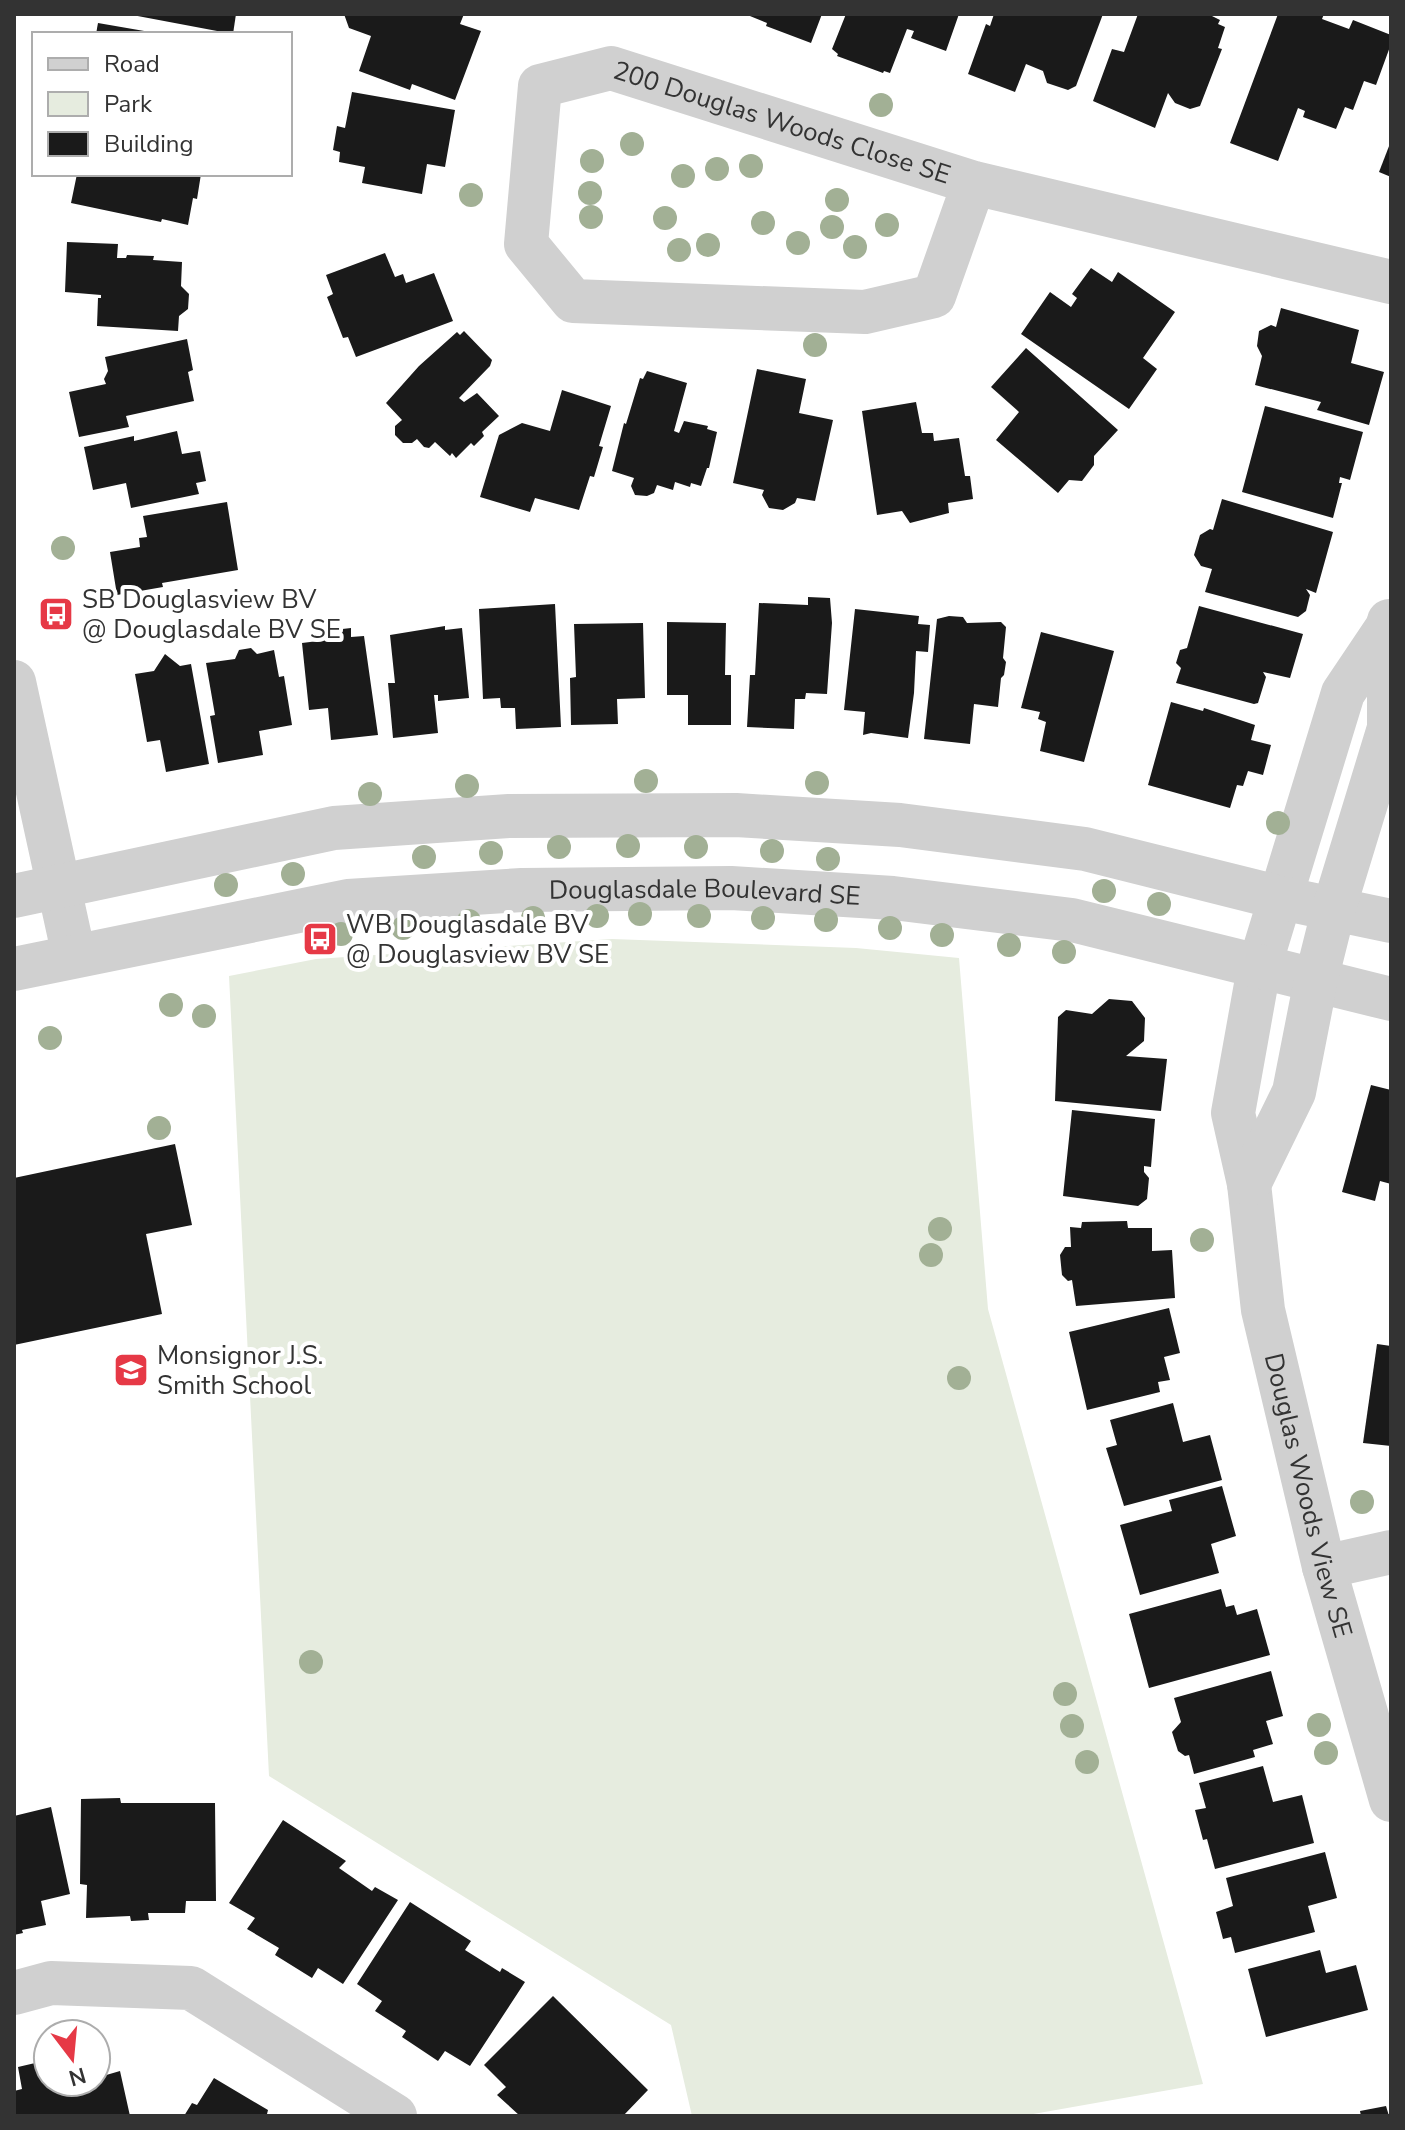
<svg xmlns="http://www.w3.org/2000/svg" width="1405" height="2130" viewBox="0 0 1405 2130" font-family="'Nunito Sans',sans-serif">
<rect width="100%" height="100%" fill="#fff"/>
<path fill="#e6ecdf" d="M612,939L856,948L959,958L988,1309L1203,2084L1022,2116H692L671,2025L269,1776L229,976L316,959Z"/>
<g fill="#1a1a1a">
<path d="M127,14H236L233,34Z"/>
<path d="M344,14H464L460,24L481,31L455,100L412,84L410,90L359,71L371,36L349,28Z"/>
<path d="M745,14H822L811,43L766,26L767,23Z"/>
<path d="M846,14H959L946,51L911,38L914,31L907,29L890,73L884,71L883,73L837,56L838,54L832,49Z"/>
<path d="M994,14H1103L1076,86L1068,90L1047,83L1043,71L1026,64L1015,92L968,74L986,24L990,26Z"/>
<path d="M1138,14H1208L1220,20L1218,24L1225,27L1218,48L1222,49L1200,106L1190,109L1175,103L1168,93L1155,128L1093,101L1112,49L1124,52Z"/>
<path d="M1278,14H1324L1322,19L1349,29L1353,20L1391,35V44L1376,85L1364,81L1353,110L1345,107L1336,129L1303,117L1305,111L1298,108L1278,161L1230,143Z"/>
<path d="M98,23L150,32V34H96Z"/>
<path d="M352,92L455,110L445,167L427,164L422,194L362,183L365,167L339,162L340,152L333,150L337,126L345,128Z"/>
<path d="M1391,141V177L1379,172Z"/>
<path d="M77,174H201L197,199L193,198L188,225L162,219L161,222L71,203Z"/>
<path d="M67,242L118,244L117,258H126L127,255L154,256L153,260L182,262L181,286L189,294L188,309L179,316L178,331L97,326L98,298H101V295L65,292Z"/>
<path d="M385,253L395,277L403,274L406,283L434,273L453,321L356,357L348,337L343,338L327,297L333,294L326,275Z"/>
<path d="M1091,268L1112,282L1118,272L1175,312L1143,358L1157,369L1129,409L1021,334L1050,292L1071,307L1077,298L1072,294Z"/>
<path d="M1281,308L1359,330L1351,363L1384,372L1369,425L1317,410L1321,402L1255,385L1262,356L1257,346L1259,331L1271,325L1276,327Z"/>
<path d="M464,331L492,360L490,366L459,398L464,402L477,393L499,416L482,432L484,436L474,446L471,443L456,458L452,453L450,456L435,442L429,448L424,447L417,439L412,443H403L395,435V426L402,420L386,403L419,366L457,332L460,335Z"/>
<path d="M187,339L193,370L188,372L194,401L126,416L129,427L79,437L69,392L106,384L104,379L108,371L105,357Z"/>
<path d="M1026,348L1118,430L1094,456V465L1082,481L1069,480L1058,493L996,440L1019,412L991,387Z"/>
<path d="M757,369L806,379L799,413L833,420L815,501L797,498L795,503L783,510L769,508L762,495L764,490L733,483Z"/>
<path d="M647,371L687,383L674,431L679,433L684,421L708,426L707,429L717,432L709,468H707L701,486L691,483L690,487L675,482L673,490L657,485L654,493L647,496L635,495L631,486L634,478L612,471L624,423L626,424L640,378L643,379Z"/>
<path d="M562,390L611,406L599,446L603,447L594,477L590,476L579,510L535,498L530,512L480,497L499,435L522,423L550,431Z"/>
<path d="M916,402L922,433H933L934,441L959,438L965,476H970L973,499L948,503L949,513L910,523L902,511L877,515L862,411Z"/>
<path d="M1265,406L1363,432L1350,480L1340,477L1339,483H1342L1333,518L1242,492Z"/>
<path d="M177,431L182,454L200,451L206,481L196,483L199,494L131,508L126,483L93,490L84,447L134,436V441Z"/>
<path d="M1222,499L1333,532L1316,593L1306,589L1310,595L1306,611L1298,617L1205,592L1212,569L1201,566L1194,555L1200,535L1210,529L1213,530Z"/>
<path d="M227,502L238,570L162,583L163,587L117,595L110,552L140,547L139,538L147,537L143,516Z"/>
<path d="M808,597L830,598L832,623L827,694L806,693L805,699H795L794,729L747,727L750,675H755L759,603L808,605Z"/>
<path d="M555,604L561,727L516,729L515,708H501L500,698L483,699L479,609Z"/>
<path d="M1199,606L1303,634L1290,678L1263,672L1266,677L1258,703L1254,704L1176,683L1181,668L1176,663L1180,650L1187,648Z"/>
<path d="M855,609L919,616L918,624L930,625L928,652L916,651L914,693L908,738L871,733L863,735L865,712L844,710Z"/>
<path d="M949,616L963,617L967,623L1001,622L1006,627L1003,658L1006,662L1004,675L1001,678L998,707L974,704L970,744L924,739L937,619Z"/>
<path d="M667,622L726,623L725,675H731V725H688V695H667Z"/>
<path d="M643,623L645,698L617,699L618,724L571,725L570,678L576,677L574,624Z"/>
<path d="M445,626V630L462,628L469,698L438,701V695H434L438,733L393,738L388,683H395L390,635Z"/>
<path d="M351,628V637L364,636L378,735L331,740L328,708L309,710L302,643L326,640L325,631Z"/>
<path d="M1041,632L1114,651L1084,762L1040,751L1046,722L1038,719L1040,712L1021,708Z"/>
<path d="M251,648L257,654L274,650L279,677L284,676L292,725L259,731L263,755L218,763L210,716L215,715L206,663L235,659L239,650Z"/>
<path d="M165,654L180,666L191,664L209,764L166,772L160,740L147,742L135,674L154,671Z"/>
<path d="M1171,702L1203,711L1204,708L1255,725L1251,740L1271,745L1263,775L1248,771L1243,786L1237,785L1230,808L1148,785Z"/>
<path d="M1109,999L1132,1001L1145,1018L1144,1041L1126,1056L1167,1059L1161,1111L1055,1101L1058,1017L1066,1010L1092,1014Z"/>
<path d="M1371,1085L1391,1090V1184L1380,1181L1375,1201L1342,1192Z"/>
<path d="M1072,1110L1155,1119L1151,1167L1144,1166V1172L1149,1178L1147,1199L1138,1206L1063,1196Z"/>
<path d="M175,1144L192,1225L146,1234L162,1314L14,1345V1178Z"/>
<path d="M1127,1221L1128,1228H1152V1251L1172,1250L1175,1298L1076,1306L1072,1280L1068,1281L1062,1275L1060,1255L1065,1247H1071L1070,1227L1081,1228L1082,1222Z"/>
<path d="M1169,1308L1180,1353L1164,1357L1170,1380L1158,1382L1160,1392L1087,1410L1069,1332Z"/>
<path d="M1377,1344L1391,1346V1446L1363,1443Z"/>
<path d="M1173,1403L1183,1442L1210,1435L1222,1480L1124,1506L1106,1448L1117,1445L1110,1420Z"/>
<path d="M1222,1486L1236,1536L1211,1544L1219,1573L1140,1595L1120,1525L1172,1511L1169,1500Z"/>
<path d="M1221,1589L1226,1607L1234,1605L1237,1615L1257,1609L1270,1655L1149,1688L1129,1614Z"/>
<path d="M1271,1671L1283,1716L1266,1721L1273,1744L1253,1750L1255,1757L1194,1774L1189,1755L1185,1756L1178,1751L1172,1732L1181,1722L1174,1698Z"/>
<path d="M1263,1766L1273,1802L1302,1795L1314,1843L1215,1869L1207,1839L1203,1840L1195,1810L1206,1808L1199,1783Z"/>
<path d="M120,1798L121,1803H215L216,1901H186L185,1913H148L149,1920L131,1921L130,1916L86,1918L87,1885L80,1884L81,1799Z"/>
<path d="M51,1807L70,1894L41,1901L46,1925L22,1930L23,1933L14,1935V1816Z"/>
<path d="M283,1820L346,1861L339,1868L372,1891L375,1887L398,1900L343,1984L318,1968L312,1978L275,1955L279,1948L247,1929L255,1918L229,1903Z"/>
<path d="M1325,1852L1337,1898L1308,1906L1315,1932L1235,1953L1231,1937L1223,1939L1216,1912L1233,1906L1226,1878Z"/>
<path d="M410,1902L471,1941L465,1950L500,1972L502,1968L525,1982L470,2066L445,2051L438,2061L402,2037L406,2031L375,2011L382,2001L357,1984Z"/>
<path d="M1320,1950L1326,1973L1356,1965L1368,2010L1266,2037L1248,1969Z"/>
<path d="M553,1996L648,2090L623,2116H520L497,2095L506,2087L484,2065Z"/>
<path d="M48,2060V2082H96V2078L120,2071L130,2116H14V2091L22,2089L18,2067Z"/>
<path d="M214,2078L268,2110L267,2114L270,2116H184L192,2103L197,2105Z"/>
<path d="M1386,2106L1389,2116H1361L1360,2111Z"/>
</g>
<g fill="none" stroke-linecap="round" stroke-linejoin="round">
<g stroke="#d0d0d0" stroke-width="44">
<path id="s1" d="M974,183L934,296L865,312L573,301L526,244L540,86L611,68L974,183L1391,282"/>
<path id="s2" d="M1388,626L1343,693L1259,968L1233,1113L1249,1184L1263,1310L1324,1567L1391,1800"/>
<path d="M14,682L74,956"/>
<path d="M14,896L334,828L509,816L736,815L900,825L1085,849L1281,898L1391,921"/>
<path id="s3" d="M14,969L348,901L522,890L731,888L893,898L1072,920L1391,999"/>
<path d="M1249,1184L1294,1092L1316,980L1334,908L1389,728V621"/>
<path d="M1324,1567L1391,1552"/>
<path d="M14,1993L51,1983L191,1988L395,2116"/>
</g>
</g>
<g fill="#a2b095">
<circle cx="881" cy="105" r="12"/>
<circle cx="632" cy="144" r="12"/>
<circle cx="592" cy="161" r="12"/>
<circle cx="751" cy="166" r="12"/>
<circle cx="717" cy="169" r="12"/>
<circle cx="683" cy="176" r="12"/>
<circle cx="590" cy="193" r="12"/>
<circle cx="471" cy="195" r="12"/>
<circle cx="837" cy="200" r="12"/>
<circle cx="591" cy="217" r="12"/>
<circle cx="665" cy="218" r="12"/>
<circle cx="763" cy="223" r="12"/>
<circle cx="887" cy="225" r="12"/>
<circle cx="832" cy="227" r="12"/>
<circle cx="798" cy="243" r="12"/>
<circle cx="708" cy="245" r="12"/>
<circle cx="855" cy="247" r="12"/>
<circle cx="679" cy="250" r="12"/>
<circle cx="815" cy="345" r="12"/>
<circle cx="63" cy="548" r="12"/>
<circle cx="646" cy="781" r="12"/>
<circle cx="817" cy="783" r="12"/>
<circle cx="467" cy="786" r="12"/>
<circle cx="370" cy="794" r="12"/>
<circle cx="1278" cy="823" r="12"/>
<circle cx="628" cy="846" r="12"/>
<circle cx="559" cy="847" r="12"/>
<circle cx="696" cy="847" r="12"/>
<circle cx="772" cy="851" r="12"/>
<circle cx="491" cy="853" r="12"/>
<circle cx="424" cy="857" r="12"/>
<circle cx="828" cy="859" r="12"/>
<circle cx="293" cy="874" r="12"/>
<circle cx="226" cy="885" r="12"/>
<circle cx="1104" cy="891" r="12"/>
<circle cx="1159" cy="904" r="12"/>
<circle cx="640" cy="914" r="12"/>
<circle cx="597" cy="916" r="12"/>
<circle cx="699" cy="916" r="12"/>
<circle cx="533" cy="918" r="12"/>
<circle cx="763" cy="918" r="12"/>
<circle cx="826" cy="920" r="12"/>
<circle cx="469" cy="921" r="12"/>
<circle cx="403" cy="928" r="12"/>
<circle cx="890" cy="928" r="12"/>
<circle cx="341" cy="934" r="12"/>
<circle cx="942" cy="935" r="12"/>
<circle cx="1009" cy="945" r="12"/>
<circle cx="1064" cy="952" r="12"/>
<circle cx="171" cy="1005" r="12"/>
<circle cx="204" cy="1016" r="12"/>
<circle cx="50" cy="1038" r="12"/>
<circle cx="159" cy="1128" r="12"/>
<circle cx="940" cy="1229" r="12"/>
<circle cx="1202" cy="1240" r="12"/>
<circle cx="931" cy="1255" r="12"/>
<circle cx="959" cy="1378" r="12"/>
<circle cx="1362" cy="1502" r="12"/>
<circle cx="311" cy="1662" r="12"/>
<circle cx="1065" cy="1694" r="12"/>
<circle cx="1319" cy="1725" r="12"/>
<circle cx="1072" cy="1726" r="12"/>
<circle cx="1326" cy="1753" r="12"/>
<circle cx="1087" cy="1762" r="12"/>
</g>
<defs>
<g id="bus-square" transform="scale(1.8)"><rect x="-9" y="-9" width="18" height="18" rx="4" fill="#e63946" stroke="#fff"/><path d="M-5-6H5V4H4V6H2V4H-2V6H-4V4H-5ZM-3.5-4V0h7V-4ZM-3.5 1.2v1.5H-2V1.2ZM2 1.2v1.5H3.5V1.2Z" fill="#fff"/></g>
<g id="school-square" transform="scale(1.8)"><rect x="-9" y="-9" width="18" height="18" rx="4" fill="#e63946" stroke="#fff"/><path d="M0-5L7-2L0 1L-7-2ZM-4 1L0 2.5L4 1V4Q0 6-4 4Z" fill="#fff"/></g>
</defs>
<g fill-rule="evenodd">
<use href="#bus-square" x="56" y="614"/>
<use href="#bus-square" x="320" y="939"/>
<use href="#school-square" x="131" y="1370"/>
</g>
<g text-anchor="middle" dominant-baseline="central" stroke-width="8" stroke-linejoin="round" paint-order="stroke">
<g font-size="26" fill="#333" stroke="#fff">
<text stroke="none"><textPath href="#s1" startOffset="968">200 Douglas Woods Close SE</textPath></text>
<text stroke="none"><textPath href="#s3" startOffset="698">Douglasdale Boulevard SE</textPath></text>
<text stroke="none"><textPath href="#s2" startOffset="906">Douglas Woods View SE</textPath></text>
</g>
<g font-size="26" fill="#333" stroke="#fff" text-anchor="start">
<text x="82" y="599">SB Douglasview BV<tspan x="82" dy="30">@ Douglasdale BV SE</tspan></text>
<text x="346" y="924">WB Douglasdale BV<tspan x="346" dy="30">@ Douglasview BV SE</tspan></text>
<text x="157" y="1355">Monsignor J.S.<tspan x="157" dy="30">Smith School</tspan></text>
</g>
</g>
<rect width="1405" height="2130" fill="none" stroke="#333333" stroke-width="32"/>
<rect x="32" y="32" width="260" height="144" fill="#ffffff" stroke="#adadad" stroke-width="2"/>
<rect x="48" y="58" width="40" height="12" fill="#d0d0d0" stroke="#adadad" stroke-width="2"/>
<text x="104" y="72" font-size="24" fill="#333333">Road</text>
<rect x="48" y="92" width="40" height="24" fill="#e6ecdf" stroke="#adadad" stroke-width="2"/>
<text x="104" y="112" font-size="24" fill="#333333">Park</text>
<rect x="48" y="132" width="40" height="24" fill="#1a1a1a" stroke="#adadad" stroke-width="2"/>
<text x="104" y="152" font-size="24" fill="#333333">Building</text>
<g transform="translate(72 2058) rotate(164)"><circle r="38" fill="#ffffff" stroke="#adadad" stroke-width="2"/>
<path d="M0-6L14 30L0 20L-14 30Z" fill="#e63946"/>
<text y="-12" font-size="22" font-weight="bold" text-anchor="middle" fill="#333333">N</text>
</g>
</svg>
